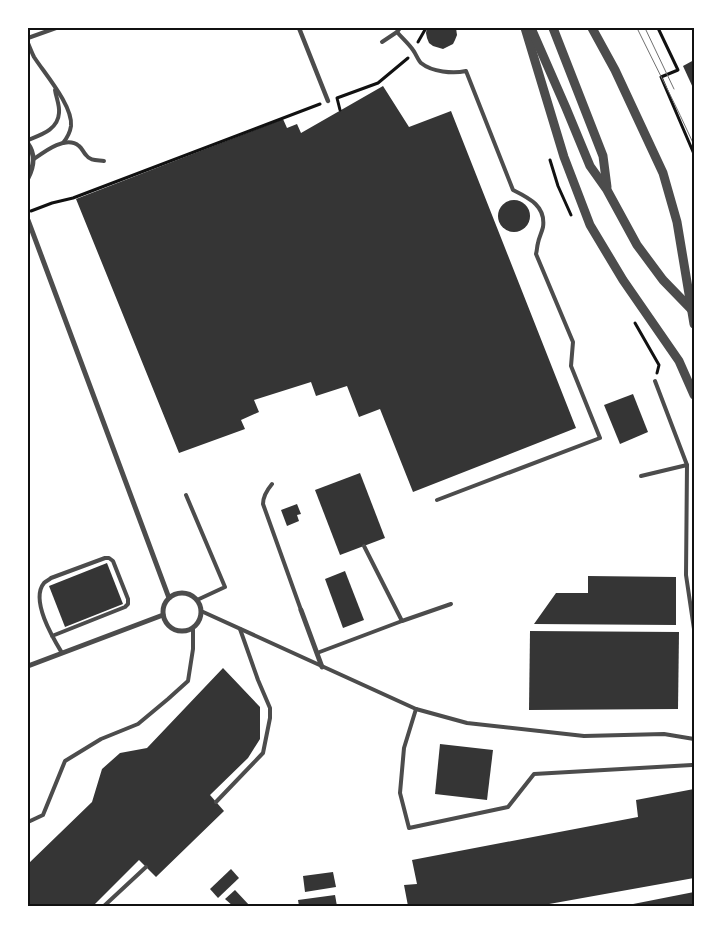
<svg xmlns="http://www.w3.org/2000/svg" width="722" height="934" viewBox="0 0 722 934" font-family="Bitter,serif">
<rect width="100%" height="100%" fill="#fff"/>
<g fill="#353535">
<path d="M427,28H456L457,35L455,40L453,44L443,49L433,46L429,43L427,38L426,33Z"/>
<path d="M694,60V90L683,66Z"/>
<path d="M383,86L409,127L451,111L576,428L413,492L380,409L359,417L347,386L316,396L311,382L254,400L259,412L241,420L245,429L179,453L76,199L283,119L287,128L297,124L301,133Z"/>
<circle cx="514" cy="216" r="16"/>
<path d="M633,394L648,432L620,444L604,405Z"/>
<path d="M360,473L385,538L340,555L315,490Z"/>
<path d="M297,504L301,514L297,515L299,521L287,526L281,510Z"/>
<path d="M107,563L123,604L65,627L49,586Z"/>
<path d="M345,571L364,620L343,628L325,579Z"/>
<path d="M588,576L676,577V625L534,624L556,593H588Z"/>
<path d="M530,631L679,632L678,709L529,710Z"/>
<path d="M223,668L260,707V739L248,758L210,795L224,811L156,877L139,860L93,906H28V864L92,802L102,769L120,753L147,748Z"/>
<path d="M440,744L493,750L487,800L435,794Z"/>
<path d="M694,789V878L538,906H408L404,885L417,884L412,860L638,817L636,800Z"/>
<path d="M231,869L239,878L218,898L210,889Z"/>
<path d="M333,872L336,887L305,892L303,876Z"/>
<path d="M235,890L250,906H233L225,899Z"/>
<path d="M694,892V906H623Z"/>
<path d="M335,895L337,906H299L298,900Z"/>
</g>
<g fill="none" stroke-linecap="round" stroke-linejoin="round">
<g stroke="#111" stroke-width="3">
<path d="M658,28L678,70L661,77L694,154"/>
<path d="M418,42L426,28"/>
<path d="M340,110L337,98L378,83L408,58"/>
<path d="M550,160L558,186L571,215"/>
<path d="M31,211L52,203L73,198L320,104"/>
<path d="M635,323L659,365L657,373"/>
</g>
<g stroke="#4c4c4c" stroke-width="4">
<path d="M397,32C402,38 408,43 413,50C416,54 418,60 421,63C432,72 453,74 466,71L513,190C529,198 546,206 543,227C542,232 539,237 538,243C537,246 537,251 536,254L573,342L571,366L600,438L437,500"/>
<path d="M28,38L56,28"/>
<path d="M382,42L397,32L400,28"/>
<path d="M28,43C30,48 32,53 34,57C45,74 73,106 71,126C70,133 67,138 63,143"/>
<path d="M28,140C40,135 58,130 59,113C60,106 56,97 55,90"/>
<path d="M34,159C45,151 66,135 79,146C82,148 83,152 86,155C90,161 97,160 104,161"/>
<path d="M655,381L687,465L686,575L694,629"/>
<path d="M641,476L687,465"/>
<path d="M272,484C267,490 263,496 263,504L301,610"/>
<path d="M186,495L225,587L197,600"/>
<path d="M364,546L402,621"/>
<path d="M201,611L416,709L467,723L584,736L664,734L694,739"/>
<path d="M52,636L125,607L128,604V599L113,561L109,558H105L51,578C49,580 46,581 44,583C30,600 53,638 62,653"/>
<path d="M317,653L402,621L451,604"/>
<path d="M416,709L404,748L400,793L409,828L508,807L534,774L692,765"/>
<path d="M216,802L263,753L270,718V708L258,680L240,629"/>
<path d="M28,822L43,815L65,761L101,739L138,724L168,699L188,681L193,649V628"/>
<path d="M104,906L146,867"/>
</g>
<path stroke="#4c4c4c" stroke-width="4.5" d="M299,28L328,101"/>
<g stroke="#4c4c4c" stroke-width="5">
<path d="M28,144C36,155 34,166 28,178"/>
<path d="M28,220L169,598"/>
<circle cx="182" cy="612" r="19"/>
<path d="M301,610L322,667"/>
<path d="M28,666L163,615"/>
</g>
<g stroke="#4c4c4c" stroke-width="9">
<path d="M525,28L564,157L590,225L623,280L679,361L694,395"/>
<path d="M531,28L566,108L590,166L607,190L637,245L663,280L694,312"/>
<path d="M553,28L603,156L607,187"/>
<path d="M592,28L615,70L663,173L677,222L694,324"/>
</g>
<g stroke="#707070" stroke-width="1">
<path d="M637,28C656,67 676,105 694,145"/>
<path d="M645,28L674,89"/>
</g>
</g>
<rect width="722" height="934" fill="none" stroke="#ffffff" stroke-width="58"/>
<rect x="29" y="29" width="664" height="876" fill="none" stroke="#111" stroke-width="2"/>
</svg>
